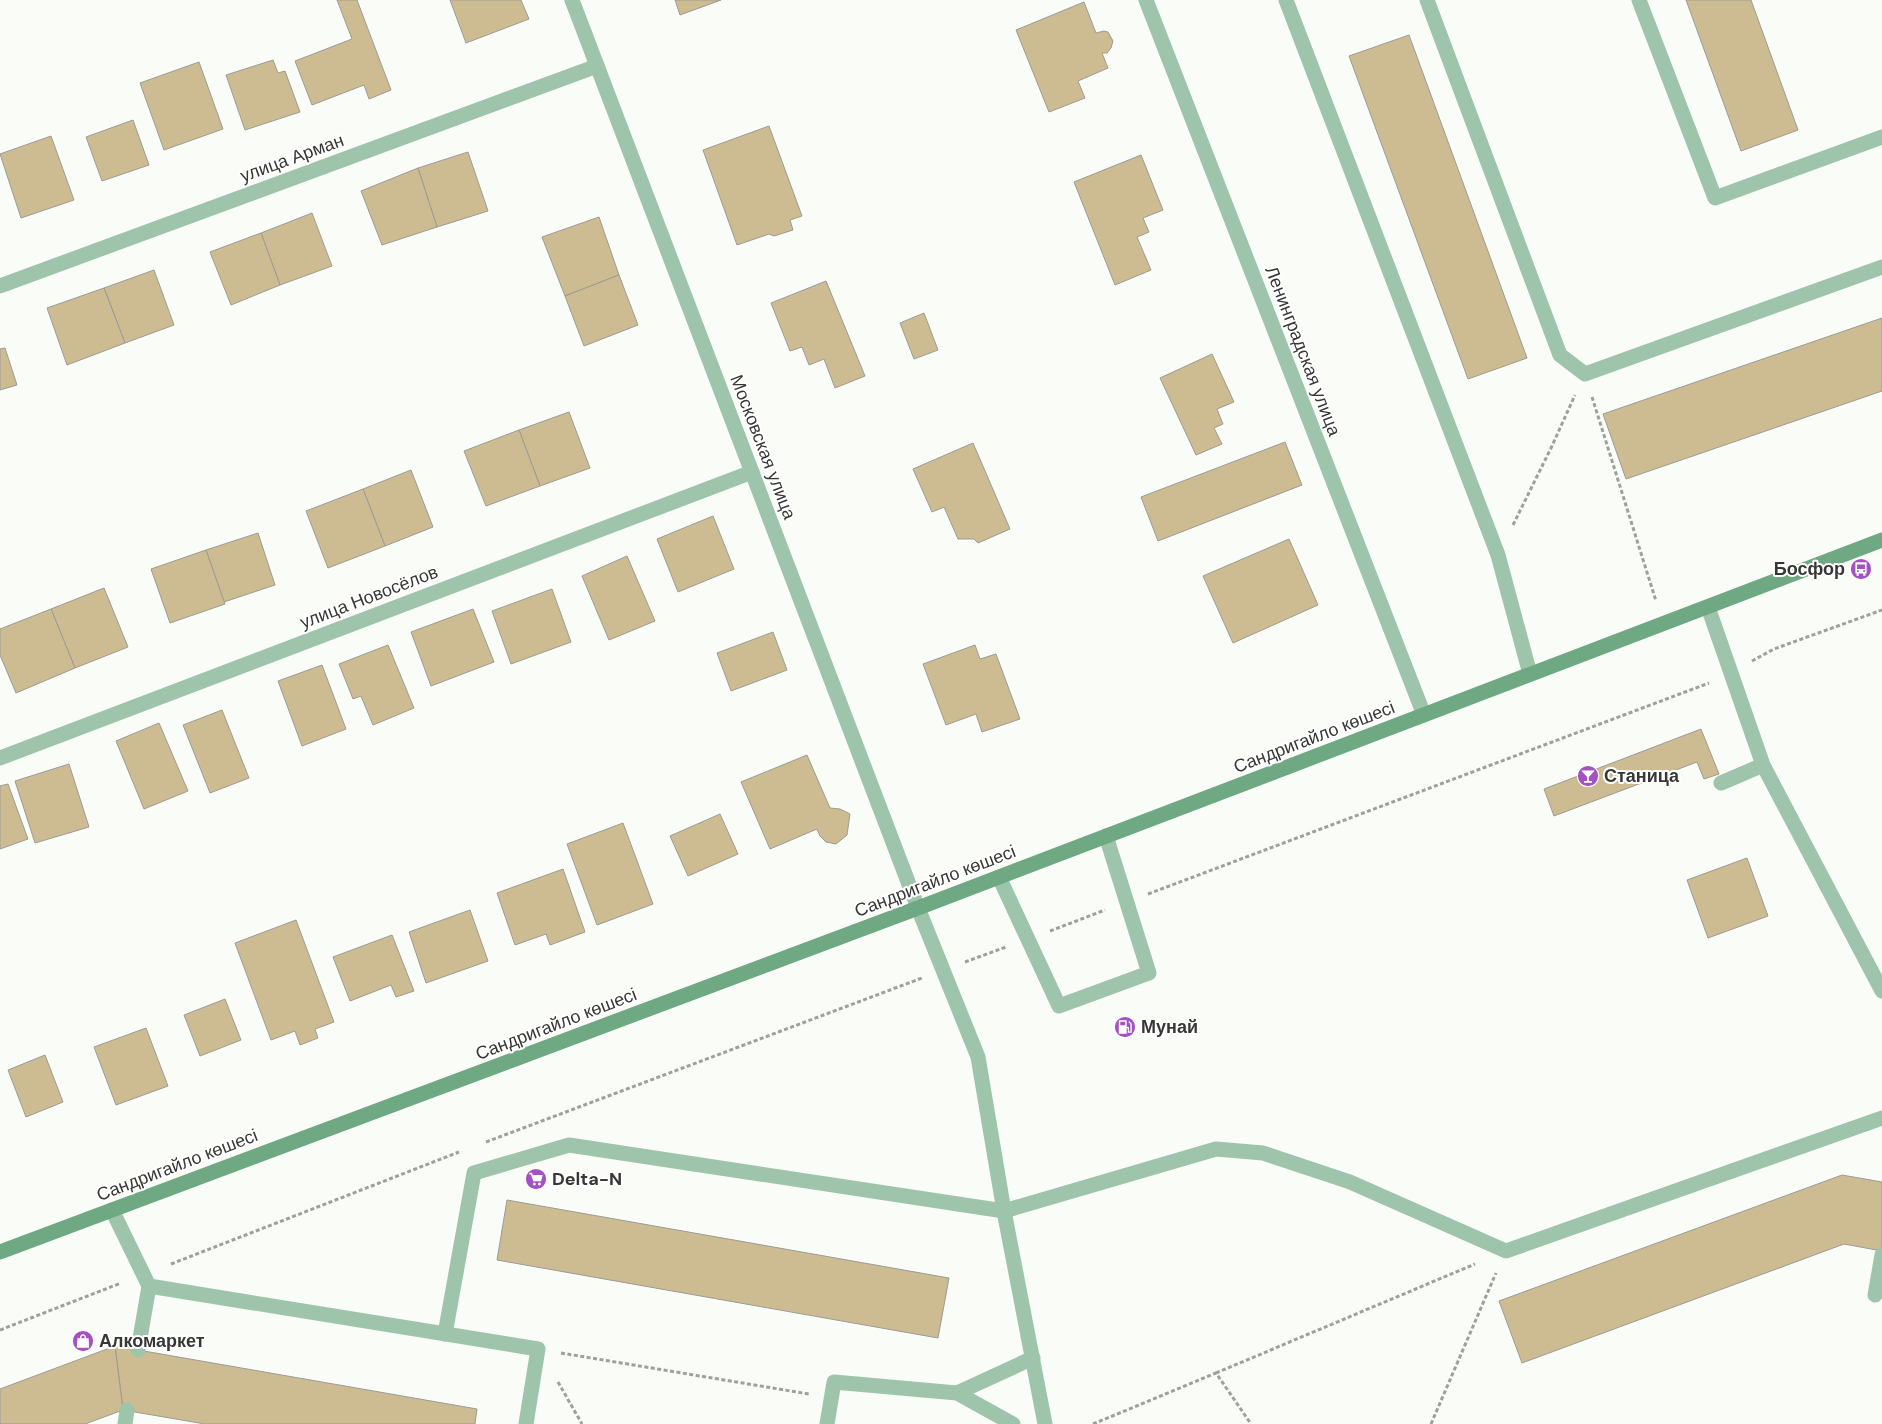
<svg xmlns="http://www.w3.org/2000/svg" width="1882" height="1424" viewBox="0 0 1882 1424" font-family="'DM Sans',sans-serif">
<rect width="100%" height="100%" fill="#fafcf7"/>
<g fill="#cdbc91" stroke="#9c9b96">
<path d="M337,0H357L391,90L369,99L364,85L312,105L295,61L352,39Z"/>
<path d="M450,0H521L529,19L466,43Z"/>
<path d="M675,0H721L680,15Z"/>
<path d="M1686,0H1751L1798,130L1741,151Z"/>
<path d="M1084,2L1096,33L1104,31L1108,32L1113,41L1111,48L1107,53H1102L1108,68L1078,81L1085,98L1049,112L1016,30Z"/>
<path d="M1409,35L1527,358L1468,379L1349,56Z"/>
<path d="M273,60L278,73L285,71L300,112L245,130L226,75Z"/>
<path d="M199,62L223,129L164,150L140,83Z"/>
<path d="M133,120L149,165L102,181L86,137Z"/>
<path d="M769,126L802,216L790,220L793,230L774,236L769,234L737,245L703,150Z"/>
<path d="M51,136L74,200L21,218L0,154Z"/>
<path d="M468,152L488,211L437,227L418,168Z"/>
<path d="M1141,155L1163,210L1143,218L1149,232L1137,237L1151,270L1115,285L1074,182Z"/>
<path d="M418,168L437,227L382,245L361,191Z"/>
<path d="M312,213L332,266L280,285L261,233Z"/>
<path d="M599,217L619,275L565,296L542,237Z"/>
<path d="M261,233L280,285L231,305L210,252Z"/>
<path d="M154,270L174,325L125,343L104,288Z"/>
<path d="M619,275L638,325L584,346L565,296Z"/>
<path d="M826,281L865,376L835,388L824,359L809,365L802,347L790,351L771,303Z"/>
<path d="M104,288L125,343L67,365L47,308Z"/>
<path d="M924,313L938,350L914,359L900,323Z"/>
<path d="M1882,318V391L1626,479L1603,414Z"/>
<path d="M5,348L17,385L0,390V349Z"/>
<path d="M1212,354L1234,402L1217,409L1223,424L1214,428L1222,444L1196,455L1160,378Z"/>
<path d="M569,412L590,468L540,486L519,430Z"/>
<path d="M519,430L540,486L486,506L464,451Z"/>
<path d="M1285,442L1302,485L1158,541L1141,497Z"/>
<path d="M973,443L1010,529L978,543L974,539H958L944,507L932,512L913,469Z"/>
<path d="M411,470L433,527L385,546L363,489Z"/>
<path d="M363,489L385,546L328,568L306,511Z"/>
<path d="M713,516L734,569L678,592L657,539Z"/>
<path d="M258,533L275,585L224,602L206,550Z"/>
<path d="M1289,539L1318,605L1233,643L1203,576Z"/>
<path d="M206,550L225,604L170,623L151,569Z"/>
<path d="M627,556L655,621L609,640L582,576Z"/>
<path d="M104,588L128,647L75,668L51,609Z"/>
<path d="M552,589L571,642L511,664L492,611Z"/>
<path d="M51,609L75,668L16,693L0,655V629Z"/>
<path d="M473,609L494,662L431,686L411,632Z"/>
<path d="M773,632L787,670L731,691L717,653Z"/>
<path d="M388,645L414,708L373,725L361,696L353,699L339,664Z"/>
<path d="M975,645L980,659L996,654L1020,719L982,732L976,714L946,725L923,664Z"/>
<path d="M322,665L346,729L302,746L278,681Z"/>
<path d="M222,710L249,778L210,793L183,725Z"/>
<path d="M159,723L188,791L144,809L116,741Z"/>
<path d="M1701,729L1719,774L1704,779L1697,762L1554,816L1544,789Z"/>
<path d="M807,755L830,808L840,809L850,814L847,835L836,844L826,842L820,836L817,829L770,849L741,782Z"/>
<path d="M69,764L89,827L35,843L15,781Z"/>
<path d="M8,784L28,839L0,849V786Z"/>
<path d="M720,814L738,854L688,876L670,836Z"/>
<path d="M623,823L653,904L597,925L567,844Z"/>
<path d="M1747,858L1768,916L1708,938L1687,880Z"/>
<path d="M563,869L585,932L550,945L546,934L515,945L497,893Z"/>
<path d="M470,910L488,961L426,983L409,932Z"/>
<path d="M296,920L334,1022L315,1029L318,1038L300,1045L295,1031L271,1040L235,943Z"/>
<path d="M392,935L414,991L396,997L391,985L350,1001L333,957Z"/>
<path d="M225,999L241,1040L200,1056L184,1015Z"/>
<path d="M146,1028L168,1086L116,1105L94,1047Z"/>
<path d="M45,1055L63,1102L26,1117L8,1070Z"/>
<path d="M1842,1175L1882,1182V1251L1844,1244L1522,1363L1499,1301Z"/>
<path d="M507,1200L949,1278L938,1338L497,1260Z"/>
<path d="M115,1346L477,1409L475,1424H205L123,1410Z"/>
<path d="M115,1346L123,1410L85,1424H0V1389Z"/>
</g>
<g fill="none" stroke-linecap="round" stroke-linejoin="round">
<g stroke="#9ea09c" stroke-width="3" stroke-dasharray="4 2.5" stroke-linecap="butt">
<path d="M1592,397L1656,601"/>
<path d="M1513,525L1552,446L1575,395"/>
<path d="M1752,661L1774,649L1882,610"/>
<path d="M1148,894L1709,683"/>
<path d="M1050,931L1105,910"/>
<path d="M965,962L1006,947"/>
<path d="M486,1142L922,978"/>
<path d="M171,1264L459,1152"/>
<path d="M0,1330L121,1283"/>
<path d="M561,1353L809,1394"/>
<path d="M1216,1373L1475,1264"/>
<path d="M558,1382L582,1424"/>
<path d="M1093,1424L1216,1373L1251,1424"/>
<path d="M1431,1424L1496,1273"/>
</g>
<g stroke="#9ec5ab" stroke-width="15">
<path d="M572,0L918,908L978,1057L1004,1211L1045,1424"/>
<path d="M1146,0L1424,715"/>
<path d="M1286,0L1498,555L1530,674"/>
<path d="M1427,0L1560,355L1585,374L1882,267"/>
<path d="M1639,0L1715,198L1882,137"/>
<path d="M0,286L597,66"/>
<path d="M1708,607L1763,765L1882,991"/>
<path d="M0,758L752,472"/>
<path d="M1721,783L1763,765"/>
<path d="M999,877L1059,1006L1149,973L1106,836"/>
<path d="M112,1210L149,1286L138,1350"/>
<path d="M149,1286L538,1349L526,1424"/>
<path d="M1875,1295L1882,1255"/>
<path d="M445,1334L474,1173L569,1145L1004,1211L1216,1149L1263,1153L1350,1182L1506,1251L1882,1118"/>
<path d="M957,1393L1033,1358"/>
<path d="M125,1424L127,1410"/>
<path d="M827,1424L834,1382L957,1393L1013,1424"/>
</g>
<path stroke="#6ea984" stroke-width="15" d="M0,1252L918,908L1882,540"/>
</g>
<defs>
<g id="bus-disc" transform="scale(1.125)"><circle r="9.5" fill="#a252c3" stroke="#fff"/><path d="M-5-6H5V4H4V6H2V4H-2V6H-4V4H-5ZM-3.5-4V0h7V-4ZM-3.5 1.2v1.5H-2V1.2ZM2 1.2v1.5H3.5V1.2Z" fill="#fff"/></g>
<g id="bar-disc" transform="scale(1.125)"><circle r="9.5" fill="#a252c3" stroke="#fff"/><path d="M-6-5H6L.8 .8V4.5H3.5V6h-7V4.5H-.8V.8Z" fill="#fff"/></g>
<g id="fuel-disc" transform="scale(1.125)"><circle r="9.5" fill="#a252c3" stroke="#fff"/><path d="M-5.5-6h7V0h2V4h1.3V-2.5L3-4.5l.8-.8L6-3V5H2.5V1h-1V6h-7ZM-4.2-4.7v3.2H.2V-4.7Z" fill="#fff"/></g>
<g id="supermarket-disc" transform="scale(1.125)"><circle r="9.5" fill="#a252c3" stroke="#fff"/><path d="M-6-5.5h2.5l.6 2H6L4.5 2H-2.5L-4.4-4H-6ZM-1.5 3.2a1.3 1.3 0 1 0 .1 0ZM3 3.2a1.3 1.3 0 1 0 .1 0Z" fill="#fff"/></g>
<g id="shop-disc" transform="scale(1.125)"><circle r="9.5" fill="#a252c3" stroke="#fff"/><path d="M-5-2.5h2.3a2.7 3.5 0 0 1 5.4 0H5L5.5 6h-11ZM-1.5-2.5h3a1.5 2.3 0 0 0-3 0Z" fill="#fff"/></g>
</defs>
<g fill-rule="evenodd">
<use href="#bus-disc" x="1861" y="569"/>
<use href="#bar-disc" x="1588" y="776"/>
<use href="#fuel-disc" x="1125" y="1027"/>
<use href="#supermarket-disc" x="536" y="1179"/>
<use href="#shop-disc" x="83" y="1341"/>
</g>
<g text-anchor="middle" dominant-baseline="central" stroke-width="4" stroke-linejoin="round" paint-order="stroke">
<g font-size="18" fill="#373836" stroke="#fff">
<text transform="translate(292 158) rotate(-20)">улица Арман</text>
<text transform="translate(1303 351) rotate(69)">Ленинградская улица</text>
<text transform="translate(763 447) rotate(69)">Московская улица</text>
<text transform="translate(369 597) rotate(-21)">улица Новосёлов</text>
<text transform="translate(1314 737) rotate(-21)">Сандригайло көшесі</text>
<text transform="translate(935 881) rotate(-21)">Сандригайло көшесі</text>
<text transform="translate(556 1024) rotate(-21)">Сандригайло көшесі</text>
<text transform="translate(177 1165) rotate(-21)">Сандригайло көшесі</text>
</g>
<g font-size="18" font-weight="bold" fill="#373836" stroke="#fff" text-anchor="start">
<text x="1845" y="569" text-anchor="end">Босфор</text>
<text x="1604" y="776">Станица</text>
<text x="1141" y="1027">Мунай</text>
<text x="552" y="1179">Delta-N</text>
<text x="99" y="1341">Алкомаркет</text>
</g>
</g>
</svg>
